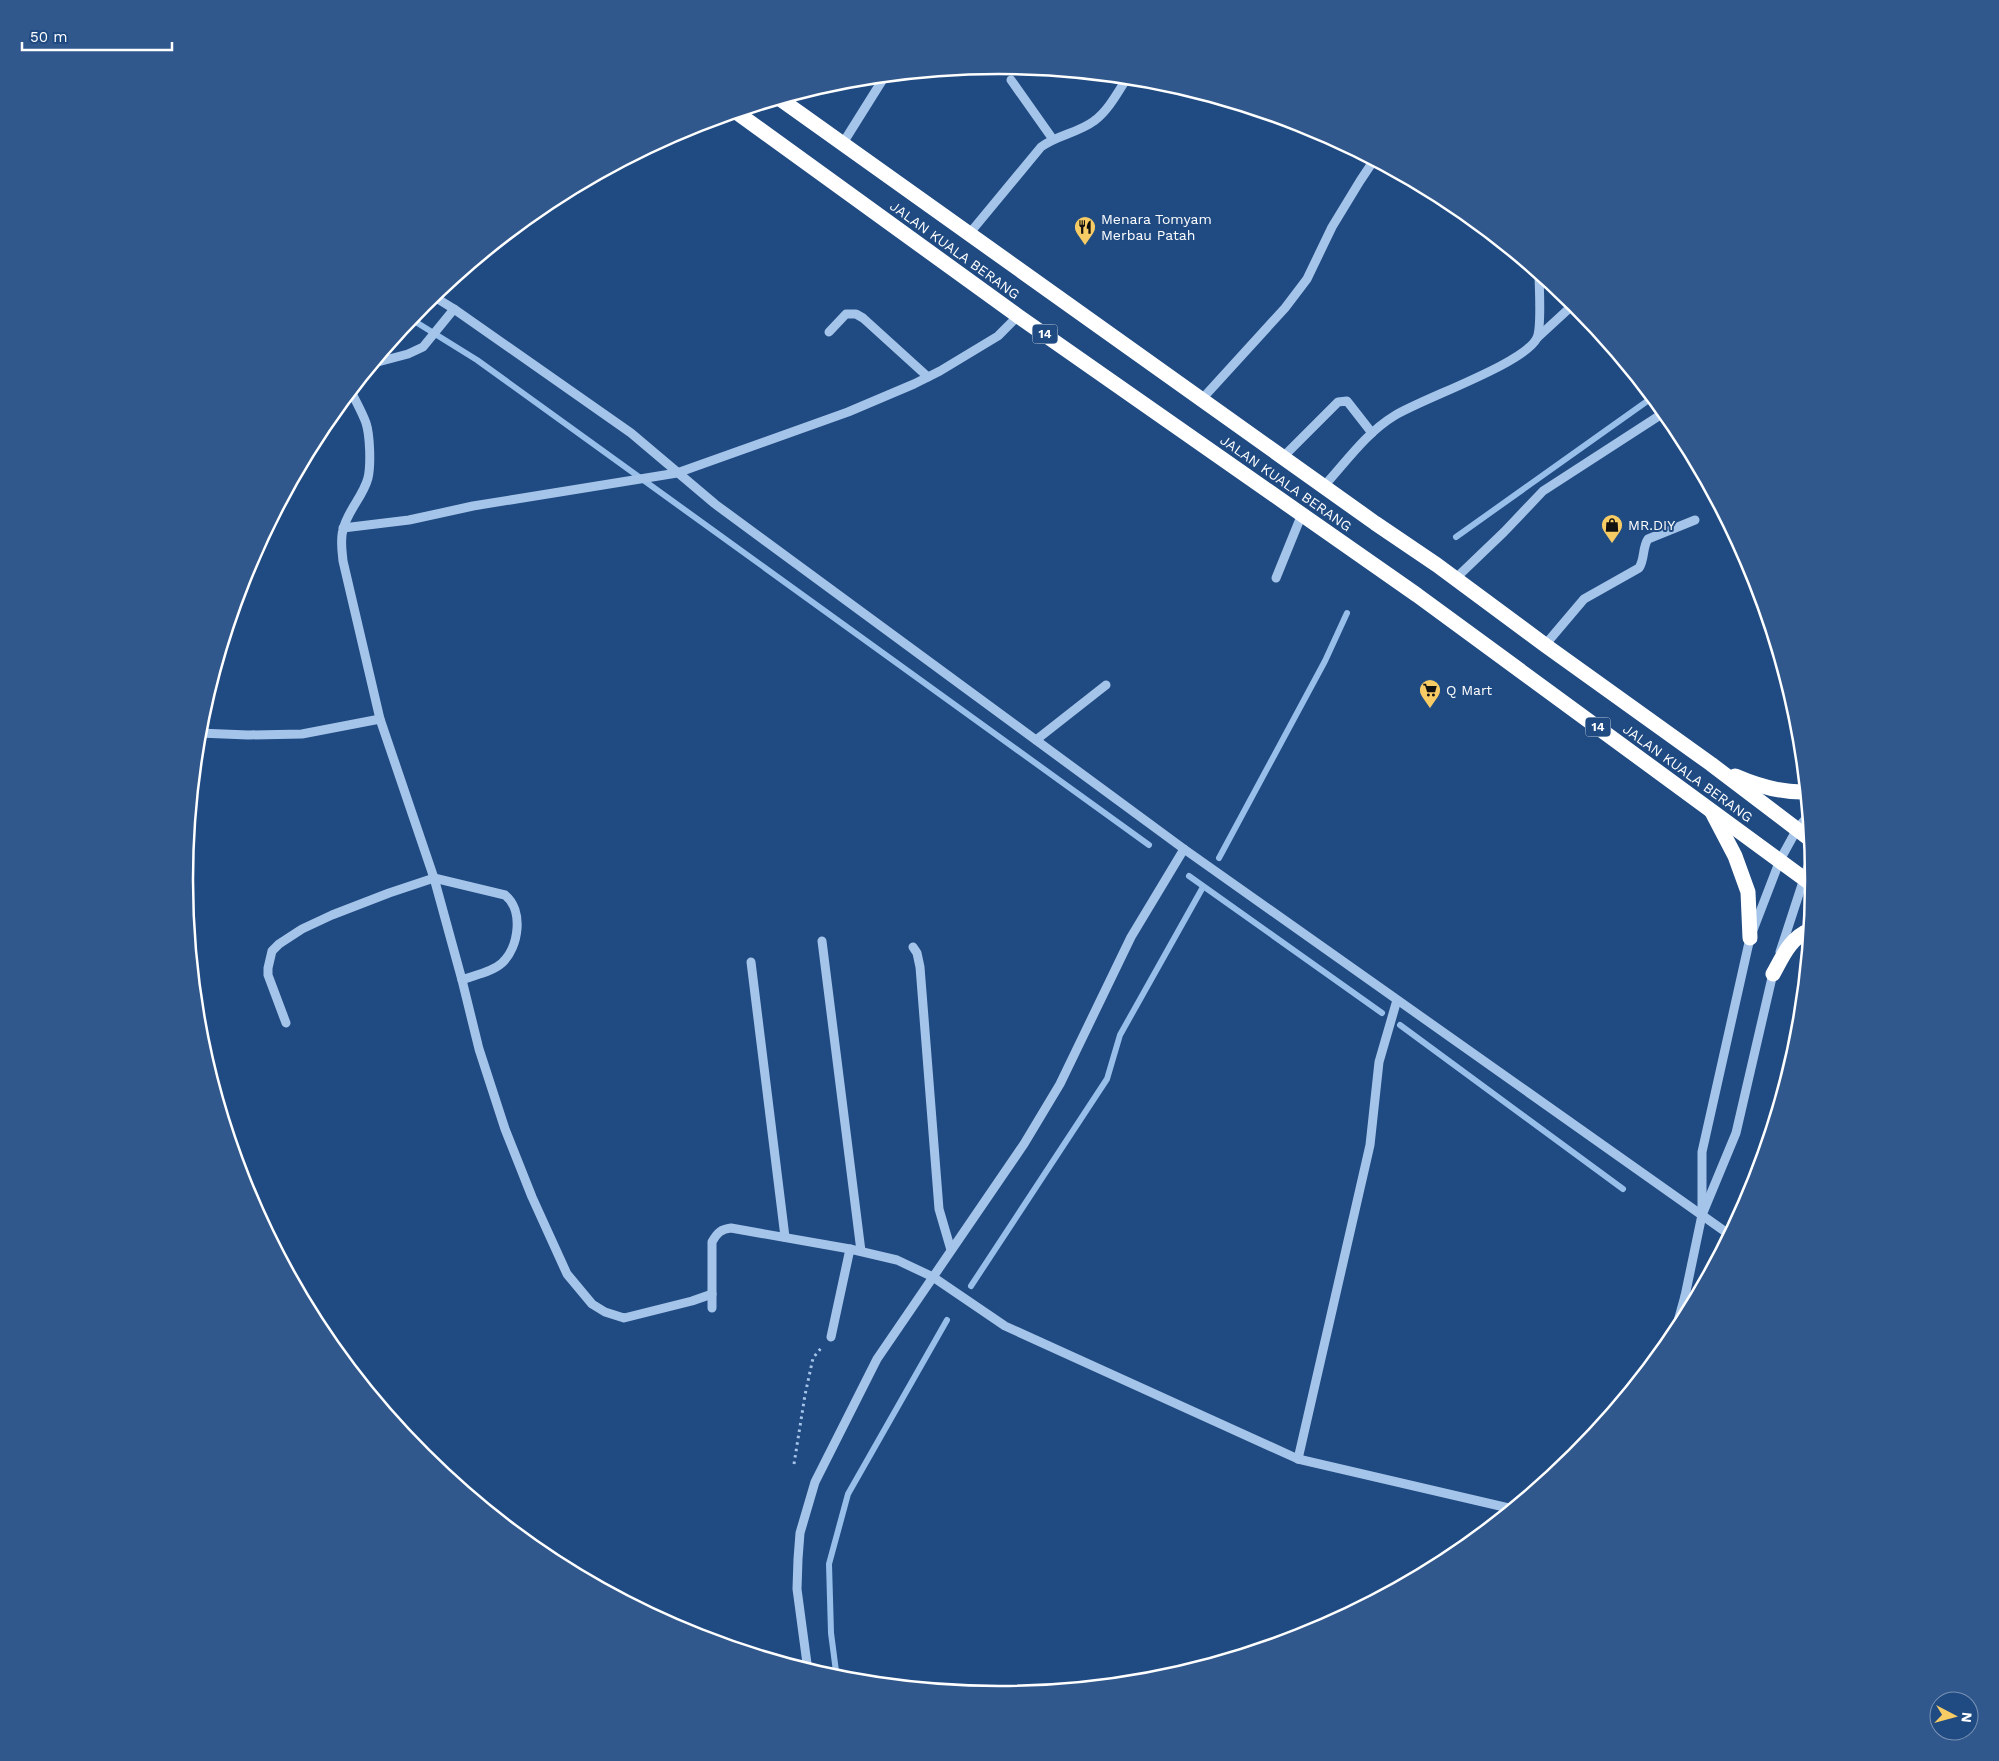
<svg xmlns="http://www.w3.org/2000/svg" width="1999" height="1761" viewBox="0 0 1999 1761" font-family="'Work Sans',sans-serif">
<rect width="100%" height="100%" fill="#1f4a82"/>
<g fill="none" stroke-linecap="round" stroke-linejoin="round">
<g stroke="#98bfea" stroke-width="6">
<path d="M411,319L477,360L1149,845"/>
<path d="M1456,537L1653,397"/>
<path d="M1219,858L1325,661L1347,613"/>
<path d="M1189,876L1382,1013"/>
<path d="M1400,1025L1623,1189"/>
<path d="M1737,1219L1738,1220"/>
<path d="M971,1286L1107,1079L1120,1035L1203,887"/>
<path d="M837,1679L831,1633L829,1564L848,1494L947,1320"/>
</g>
<path stroke="#a5c4e9" stroke-width="3" stroke-dasharray="2.5 4" stroke-linecap="butt" d="M794,1464L805,1395L813,1358L822,1347"/>
<g stroke="#a5c4e9" stroke-width="9">
<path d="M1011,80L1052,138"/>
<path d="M843,143L885,76"/>
<path d="M969,234L1041,147C1057,135 1078,133 1094,121C1108,111 1118,92 1127,78"/>
<path d="M433,296L454,309L631,433L715,504L1184,849L1730,1235"/>
<path d="M829,332L846,314H856L863,318L928,377"/>
<path d="M1537,338L1575,303"/>
<path d="M374,363L408,354L423,347L454,309"/>
<path d="M351,391C356,402 362,412 366,423C370,435 371,465 368,478C363,497 347,511 343,530C340,540 342,550 343,561L380,719L434,878L462,980L479,1049L505,1129L532,1197L567,1274L592,1304L605,1312L624,1318L692,1301L712,1294"/>
<path d="M1202,399L1285,308L1307,279L1332,227L1360,181L1374,160"/>
<path d="M1283,457L1338,402L1347,401L1372,433"/>
<path d="M1324,486C1346,462 1366,433 1394,416C1423,398 1524,364 1537,338C1542,327 1539,287 1539,273"/>
<path d="M343,528L409,520L473,506L677,473L848,412L914,384L940,371L998,336L1018,316"/>
<path d="M1276,578L1302,514"/>
<path d="M1455,579L1504,532L1543,491L1665,412"/>
<path d="M1545,645L1584,599L1639,568C1645,559 1642,548 1648,539L1695,520"/>
<path d="M199,733L248,735L302,734L380,719"/>
<path d="M1036,740L1106,685"/>
<path d="M185,869L187,874"/>
<path d="M822,941L861,1251"/>
<path d="M913,947L917,953L920,967L939,1209L951,1250"/>
<path d="M1780,952L1812,854"/>
<path d="M751,962L785,1237"/>
<path d="M286,1023L268,975V968L272,951L279,944L302,929L332,915L389,893L434,878L505,895C524,910 519,947 502,963C492,972 475,975 462,980"/>
<path d="M1702,1210V1152L1750,938L1780,860L1797,829L1809,815"/>
<path d="M1685,1296L1694,1303"/>
<path d="M712,1308V1242C717,1233 721,1229 731,1228L850,1249L897,1260L933,1277L1005,1326L1298,1459L1513,1509"/>
<path d="M831,1337L850,1249"/>
<path d="M1673,1339L1685,1296L1702,1215L1736,1133L1774,969"/>
<path d="M1298,1459L1370,1145L1379,1062L1397,1000"/>
<path d="M808,1671L797,1589L798,1559L800,1533L815,1482L877,1359L1024,1144L1060,1084L1131,937L1184,849"/>
</g>
<g stroke="#fff" stroke-width="15">
<path d="M780,99L1375,523L1437,565L1545,645L1711,764L1811,840"/>
<path d="M736,112L1018,316L1417,595L1814,886"/>
<path d="M1735,776C1758,786 1781,793 1806,792"/>
<path d="M1712,812L1735,856L1748,892L1750,938"/>
<path d="M1773,974C1783,956 1790,938 1810,930"/>
</g>
</g>
<defs>
<g id="restaurant-pin" transform="scale(1.125)"><path d="M0 17L-7.5 6A9.5 9.5 0 1 1 7.5 6Z" fill="#f7cc65" stroke="#1f4a82"/><path d="M-5-6h1v4h1v-4h1v4h1v-4h1v5L-1.5 .5V6h-2V.5L-5-1ZM5-6V6H3V1.5H1.5Q1.5-4 5-6Z" fill="#111"/></g>
<g id="shop-pin" transform="scale(1.125)"><path d="M0 17L-7.5 6A9.5 9.5 0 1 1 7.5 6Z" fill="#f7cc65" stroke="#1f4a82"/><path d="M-5-2.5h2.3a2.7 3.5 0 0 1 5.4 0H5L5.5 6h-11ZM-1.5-2.5h3a1.5 2.3 0 0 0-3 0Z" fill="#111"/></g>
<g id="supermarket-pin" transform="scale(1.125)"><path d="M0 17L-7.5 6A9.5 9.5 0 1 1 7.5 6Z" fill="#f7cc65" stroke="#1f4a82"/><path d="M-6-5.5h2.5l.6 2H6L4.5 2H-2.5L-4.4-4H-6ZM-1.5 3.2a1.3 1.3 0 1 0 .1 0ZM3 3.2a1.3 1.3 0 1 0 .1 0Z" fill="#111"/></g>
</defs>
<g fill-rule="evenodd">
<use href="#restaurant-pin" x="1085" y="227"/>
<use href="#shop-pin" x="1612" y="525"/>
<use href="#supermarket-pin" x="1430" y="690"/>
</g>
<g text-anchor="middle" dominant-baseline="central" stroke-width="4" stroke-linejoin="round" paint-order="stroke">
<g fill="#1f4a82" stroke="#bcc9da" stroke-width="1">
<rect x="1032.5" y="324.5" width="25" height="19" rx="4"/>
<rect x="1585.5" y="717.5" width="25" height="19" rx="4"/>
</g>
<g font-size="12" font-weight="bold" fill="#fff">
<text x="1045" y="334">14</text>
<text x="1598" y="727">14</text>
</g>
<g font-size="14" fill="#fff" stroke="#1f4a82" text-anchor="start">
<text x="1101" y="219">Menara Tomyam<tspan x="1101" dy="16">Merbau Patah</tspan></text>
<text x="1628" y="525">MR.DIY</text>
<text x="1446" y="690">Q Mart</text>
</g>
<g font-size="14" fill="#fff" stroke="#1f4a82">
<text transform="translate(955 250) rotate(36)">JALAN KUALA BERANG</text>
<text transform="translate(1286 483) rotate(35)">JALAN KUALA BERANG</text>
<text transform="translate(1688 773) rotate(36)">JALAN KUALA BERANG</text>
</g>
</g>
<path d="M0 0H1999V1761H0ZM193 880a806 806 0 1 1 1612 0a806 806 0 1 1-1612 0Z" fill="#31588c" fill-rule="evenodd"/>
<path fill="none" stroke="#fff" stroke-width="2.5" d="M193 880a806 806 0 1 1 1612 0a806 806 0 1 1-1612 0Z"/>
<g transform="translate(1954 1716) rotate(96)"><circle r="24" fill="#1f4a82" stroke="#7992b4"/>
<path d="M0-4L9 19L0 12L-9 19Z" fill="#f7cc65"/>
<text y="-8" font-size="14" font-weight="bold" text-anchor="middle" fill="#ffffff">N</text>
</g>
<path d="M22 42v8h150v-8" fill="none" stroke="#ffffff" stroke-width="2.5"/>
<text x="30" y="42" font-size="15" fill="#ffffff" stroke="#1f4a82" stroke-width="4" paint-order="stroke">50 m</text>
</svg>
